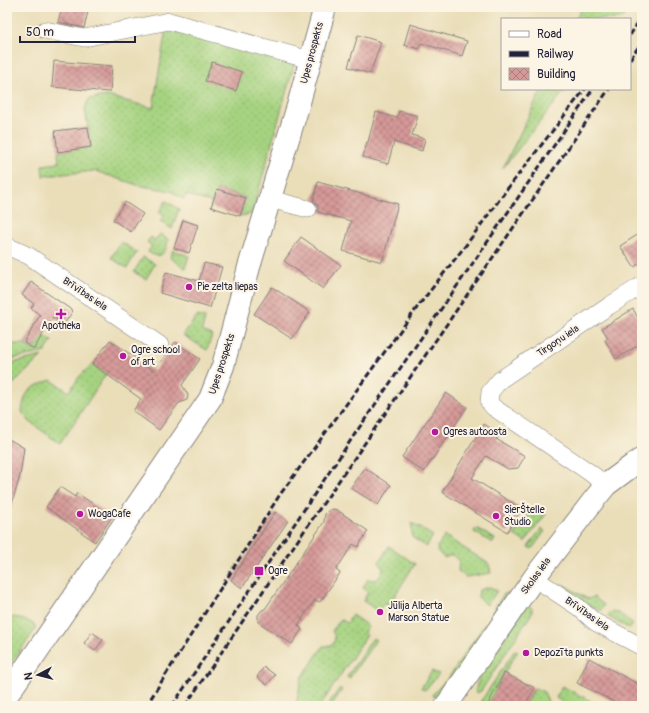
<svg xmlns="http://www.w3.org/2000/svg" width="649" height="713" viewBox="0 0 649 713" font-family="Pangolin,sans-serif">
<defs>
<pattern id="grass-dots" width="8" height="8" patternUnits="userSpaceOnUse"><rect width="8" height="8" fill="#a6d380"/><path d="M2 2h.1M6 6h.1" fill="none" stroke="#8fb570" stroke-width="1.8" stroke-linecap="round"/></pattern>
<pattern id="building-cross-hatch" width="8" height="8" patternUnits="userSpaceOnUse"><rect width="8" height="8" fill="#d59a98"/><path d="M0 0l8 8M0 8l8-8" fill="none" stroke="#ac7d7d"/></pattern>
</defs>
<rect width="100%" height="100%" fill="#fcf5e5"/>
<filter id="ink" filterUnits="userSpaceOnUse"><feTurbulence type="fractalNoise" baseFrequency=".025" numOctaves="2"/><feDisplacementMap in="SourceGraphic" scale="8" xChannelSelector="R" yChannelSelector="G"/><feConvolveMatrix kernelMatrix="1 2 1 2 8 2 1 2 1" color-interpolation-filters="sRGB"/></filter>
<filter id="wash" filterUnits="userSpaceOnUse"><feTurbulence type="fractalNoise" baseFrequency=".012" numOctaves="4" result="noise"/><feDisplacementMap in="SourceGraphic" scale="16" xChannelSelector="R" yChannelSelector="G"/><feGaussianBlur stdDeviation="0.9" result="paint"/><feColorMatrix in="noise" values="0 0 0 0 0 0 0 0 0 0 0 0 0 0 0 0 0 1.4 0 .05"/><feComposite in="paint" operator="in"/></filter>
<g filter="url(#wash)">
<rect width="100%" height="100%" fill="#eadeb9"/>
<g fill="url(#grass-dots)" stroke="#647a5e">
<path d="M582,7H631L621,19H576Z"/>
<path d="M166,28L295,61L252,214L240,216L246,198L217,189L213,203L187,195L183,199L171,191L137,185L95,171L43,176L42,165L59,163L58,152L91,147L85,109L89,99L107,96L153,108Z"/>
<path d="M542,89H566L503,168Z"/>
<path d="M166,201L179,209L172,229L160,221L164,216L159,212Z"/>
<path d="M160,234L168,240C166,252 161,261 148,252L152,246L147,242L151,237L155,240Z"/>
<path d="M121,242L137,252L127,268L111,258Z"/>
<path d="M173,250L189,256L185,268L170,258Z"/>
<path d="M143,257L155,264L146,279L134,272Z"/>
<path d="M197,316L205,318L202,331L212,335L207,350L183,335Z"/>
<path d="M44,336L52,341L45,352L7,360V344H24L34,350Z"/>
<path d="M42,356L9,388L8,364Z"/>
<path d="M92,364L106,374L60,444L29,421L22,412C25,388 31,388 51,380L69,392L79,377Z"/>
<path d="M533,507L546,514L525,542L514,535Z"/>
<path d="M412,523L433,536L426,547L412,537Z"/>
<path d="M476,528L495,539L493,543L474,532Z"/>
<path d="M541,529L545,531L532,549L528,547Z"/>
<path d="M445,536L489,564L491,573L466,577L458,571L459,560L452,555L444,558L438,552L437,547Z"/>
<path d="M389,546L415,564L388,606L383,604L378,611L363,601L368,592L363,588L368,579C376,582 382,577 383,569L379,562Z"/>
<path d="M562,584L588,599L594,597L604,605L600,611L560,588Z"/>
<path d="M490,587L497,591L487,605L478,597L479,590Z"/>
<path d="M508,593L513,595L497,613L492,612L504,594Z"/>
<path d="M526,605L532,608V613L481,691L477,693L475,691L479,678Z"/>
<path d="M612,611L620,614L633,624L630,629L607,616Z"/>
<path d="M352,615L368,626L364,632L367,635L320,706H296L301,679L323,646H330C336,642 336,637 332,631L341,619L347,623Z"/>
<path d="M15,617L30,622L35,625V630L7,669V619Z"/>
<path d="M485,624L488,627L458,672L436,697L432,695L449,677Z"/>
<path d="M373,638L376,640L349,679L347,677Z"/>
<path d="M515,650L518,651L504,673L488,704L481,701Z"/>
<path d="M432,671L439,674L425,690L421,688Z"/>
<path d="M562,686L600,706H567L556,698Z"/>
<path d="M340,688L342,690L331,706H327Z"/>
<path d="M535,688L544,692L548,701L545,706H524Z"/>
</g>
<g id="blocks">
<g fill="url(#building-cross-hatch)">
<path d="M62,7H89L84,28L58,22Z"/>
<path d="M410,24L467,41L462,56L421,43L419,49L404,45Z"/>
<path d="M358,35L381,42L370,74L348,67Z"/>
<path d="M54,61L112,66L110,92L52,87Z"/>
<path d="M212,62L242,72L236,91L205,81Z"/>
<path d="M399,111L418,116L412,135L425,139L422,151L394,142L388,164L363,157L367,142H368L376,112L397,118Z"/>
<path d="M88,127L91,147L58,152L55,131Z"/>
<path d="M318,182L398,204L382,262L343,251L351,221L318,212V206L313,201Z"/>
<path d="M217,189L246,198L240,216L211,207Z"/>
<path d="M125,202L143,214L131,232L113,220Z"/>
<path d="M183,220L198,225L189,253L174,248Z"/>
<path d="M642,232V262L634,267L620,246Z"/>
<path d="M301,237L341,265L323,289L284,261Z"/>
<path d="M204,263L222,267L210,308L160,293L166,272L199,281Z"/>
<path d="M31,282L73,311L64,324L53,317L34,349L24,343L40,315L31,308L34,304L22,295Z"/>
<path d="M272,287L310,312L292,339L254,314Z"/>
<path d="M633,309L642,325V343L616,359L605,340L608,338L602,328Z"/>
<path d="M110,340L154,371L175,342L200,359L182,385L188,395L187,400L179,403L159,430L133,411L141,399L92,364Z"/>
<path d="M446,393L467,407L424,472L402,457Z"/>
<path d="M484,424L500,434L496,439L525,456L518,468L508,469L486,456L472,478L522,509L507,532L442,492Z"/>
<path d="M7,438L24,448L20,476L10,510L7,509Z"/>
<path d="M365,468L391,485L378,505L351,488Z"/>
<path d="M60,487L75,497L77,493L112,517L95,542L46,507Z"/>
<path d="M332,509L337,510L368,531L358,547L353,544L336,570L340,573L320,602L315,600L298,625L302,629L292,644L258,622V615L262,610L265,609L324,522L325,514L328,511Z"/>
<path d="M275,512L288,521L242,588L231,580Z"/>
<path d="M92,632L103,640L95,651L84,643Z"/>
<path d="M589,658L642,686V706H622L577,683Z"/>
<path d="M264,667L275,675L267,685L257,677Z"/>
<path d="M504,673L535,688L524,706H487Z"/>
</g>
</g>
</g>
<g filter="url(#ink)">
<use href="#blocks" fill-opacity="0" stroke="#86807a" stroke-width="1"/>
<g fill="none" stroke-linecap="round" stroke-linejoin="round">
<g stroke="#86807a" stroke-width="18">
<g id="street">
<path d="M45,30L84,38L169,21L310,60"/>
<path d="M270,199L308,209"/>
<path d="M7,246L29,256L160,345"/>
<path d="M606,485L589,472L493,407L489,402L490,392L500,380L609,306L642,285"/>
<path d="M534,578L578,607L595,622L642,647"/>
</g>
</g>
<g stroke="#86807a" stroke-width="24">
<g id="secondary">
<path d="M7,695L210,399L223,366L249,267L298,106L325,7"/>
<path d="M446,706L534,578L593,501L606,485L633,465L642,459"/>
</g>
</g>
<use href="#street" stroke="#fff" stroke-width="17"/>
<use href="#secondary" stroke="#fff" stroke-width="22"/>
<g stroke="#22223b" stroke-width="3" stroke-dasharray="6 3" stroke-linecap="butt">
<path d="M630,35L642,17"/>
<path d="M630,59L642,42"/>
<path d="M146,706L279,496L419,305L466,245L508,188L585,89"/>
<path d="M172,706L359,428L593,89"/>
<path d="M185,706L289,553L609,89"/>
</g>
</g>
</g>
<g fill="#b5179e" stroke="#fcf5e5" stroke-width="1.5">
<circle cx="189" cy="287" r="4"/>
<path d="M59 308h4v4h4v4h-4v4h-4v-4h-4v-4h4z"/>
<circle cx="123" cy="356" r="4"/>
<circle cx="435" cy="432" r="4"/>
<circle cx="80" cy="514" r="4"/>
<circle cx="496" cy="516" r="4"/>
<rect x="254" y="566" width="10" height="10" rx="2"/>
<circle cx="380" cy="612" r="4"/>
<circle cx="526" cy="653" r="4"/>
</g>
<g text-anchor="middle" dominant-baseline="central" stroke-width="4" stroke-linejoin="round" paint-order="stroke">
<g font-size="10" fill="#22223b" stroke="#fcf5e5">
<text transform="translate(312 53) rotate(-75)">Upes prospekts</text>
<text transform="translate(85 294) rotate(34)">Brīvības iela</text>
<text transform="translate(558 341) rotate(-34)">Tirgoņu iela</text>
<text transform="translate(222 364) rotate(-72)">Upes prospekts</text>
<text transform="translate(536 576) rotate(-54)">Skolas iela</text>
<text transform="translate(587 614) rotate(35)">Brīvības iela</text>
</g>
<g font-size="10" fill="#22223b" stroke="#fcf5e5" text-anchor="start">
<text x="197" y="287">Pie zelta liepas</text>
<text x="61" y="326" text-anchor="middle">Apotheka</text>
<text x="131" y="350">Ogre school<tspan x="131" dy="12">of art</tspan></text>
<text x="443" y="432">Ogres autoosta</text>
<text x="504" y="510">SierŠtelle<tspan x="504" dy="12">Studio</tspan></text>
<text x="88" y="514">WogaCafe</text>
<text x="268" y="571">Ogre</text>
<text x="388" y="606">Jūlija Alberta<tspan x="388" dy="12">Marson Statue</tspan></text>
<text x="534" y="653">Depozīta punkts</text>
</g>
</g>
<rect width="649" height="713" fill="none" stroke="#fcf5e5" stroke-width="24"/>
<rect x="501" y="18" width="130" height="72" fill="#fcf5e5" stroke="#a5a1a1"/>
<rect x="509" y="31" width="20" height="6" fill="#ffffff" stroke="#a5a1a1"/>
<text x="537" y="38" font-size="12" fill="#22223b">Road</text>
<rect x="509" y="51" width="20" height="6" fill="#22223b" stroke="#a5a1a1"/>
<text x="537" y="58" font-size="12" fill="#22223b">Railway</text>
<rect x="509" y="68" width="20" height="12" fill="url(#building-cross-hatch)" stroke="#a5a1a1"/>
<text x="537" y="78" font-size="12" fill="#22223b">Building</text>
<g transform="translate(38 675) rotate(263)" stroke="#fcf5e5" stroke-width="3" paint-order="stroke">
<path d="M0-3L7 15L0 10L-7 15Z" fill="#22223b"/>
<text y="-6" font-size="11" font-weight="bold" text-anchor="middle" fill="#22223b">N</text>
</g>
<path d="M20 36v6h115v-6" fill="none" stroke="#22223b" stroke-width="2"/>
<text x="26" y="36" font-size="12" fill="#22223b" stroke="#fcf5e5" stroke-width="3" paint-order="stroke">50 m</text>
</svg>
